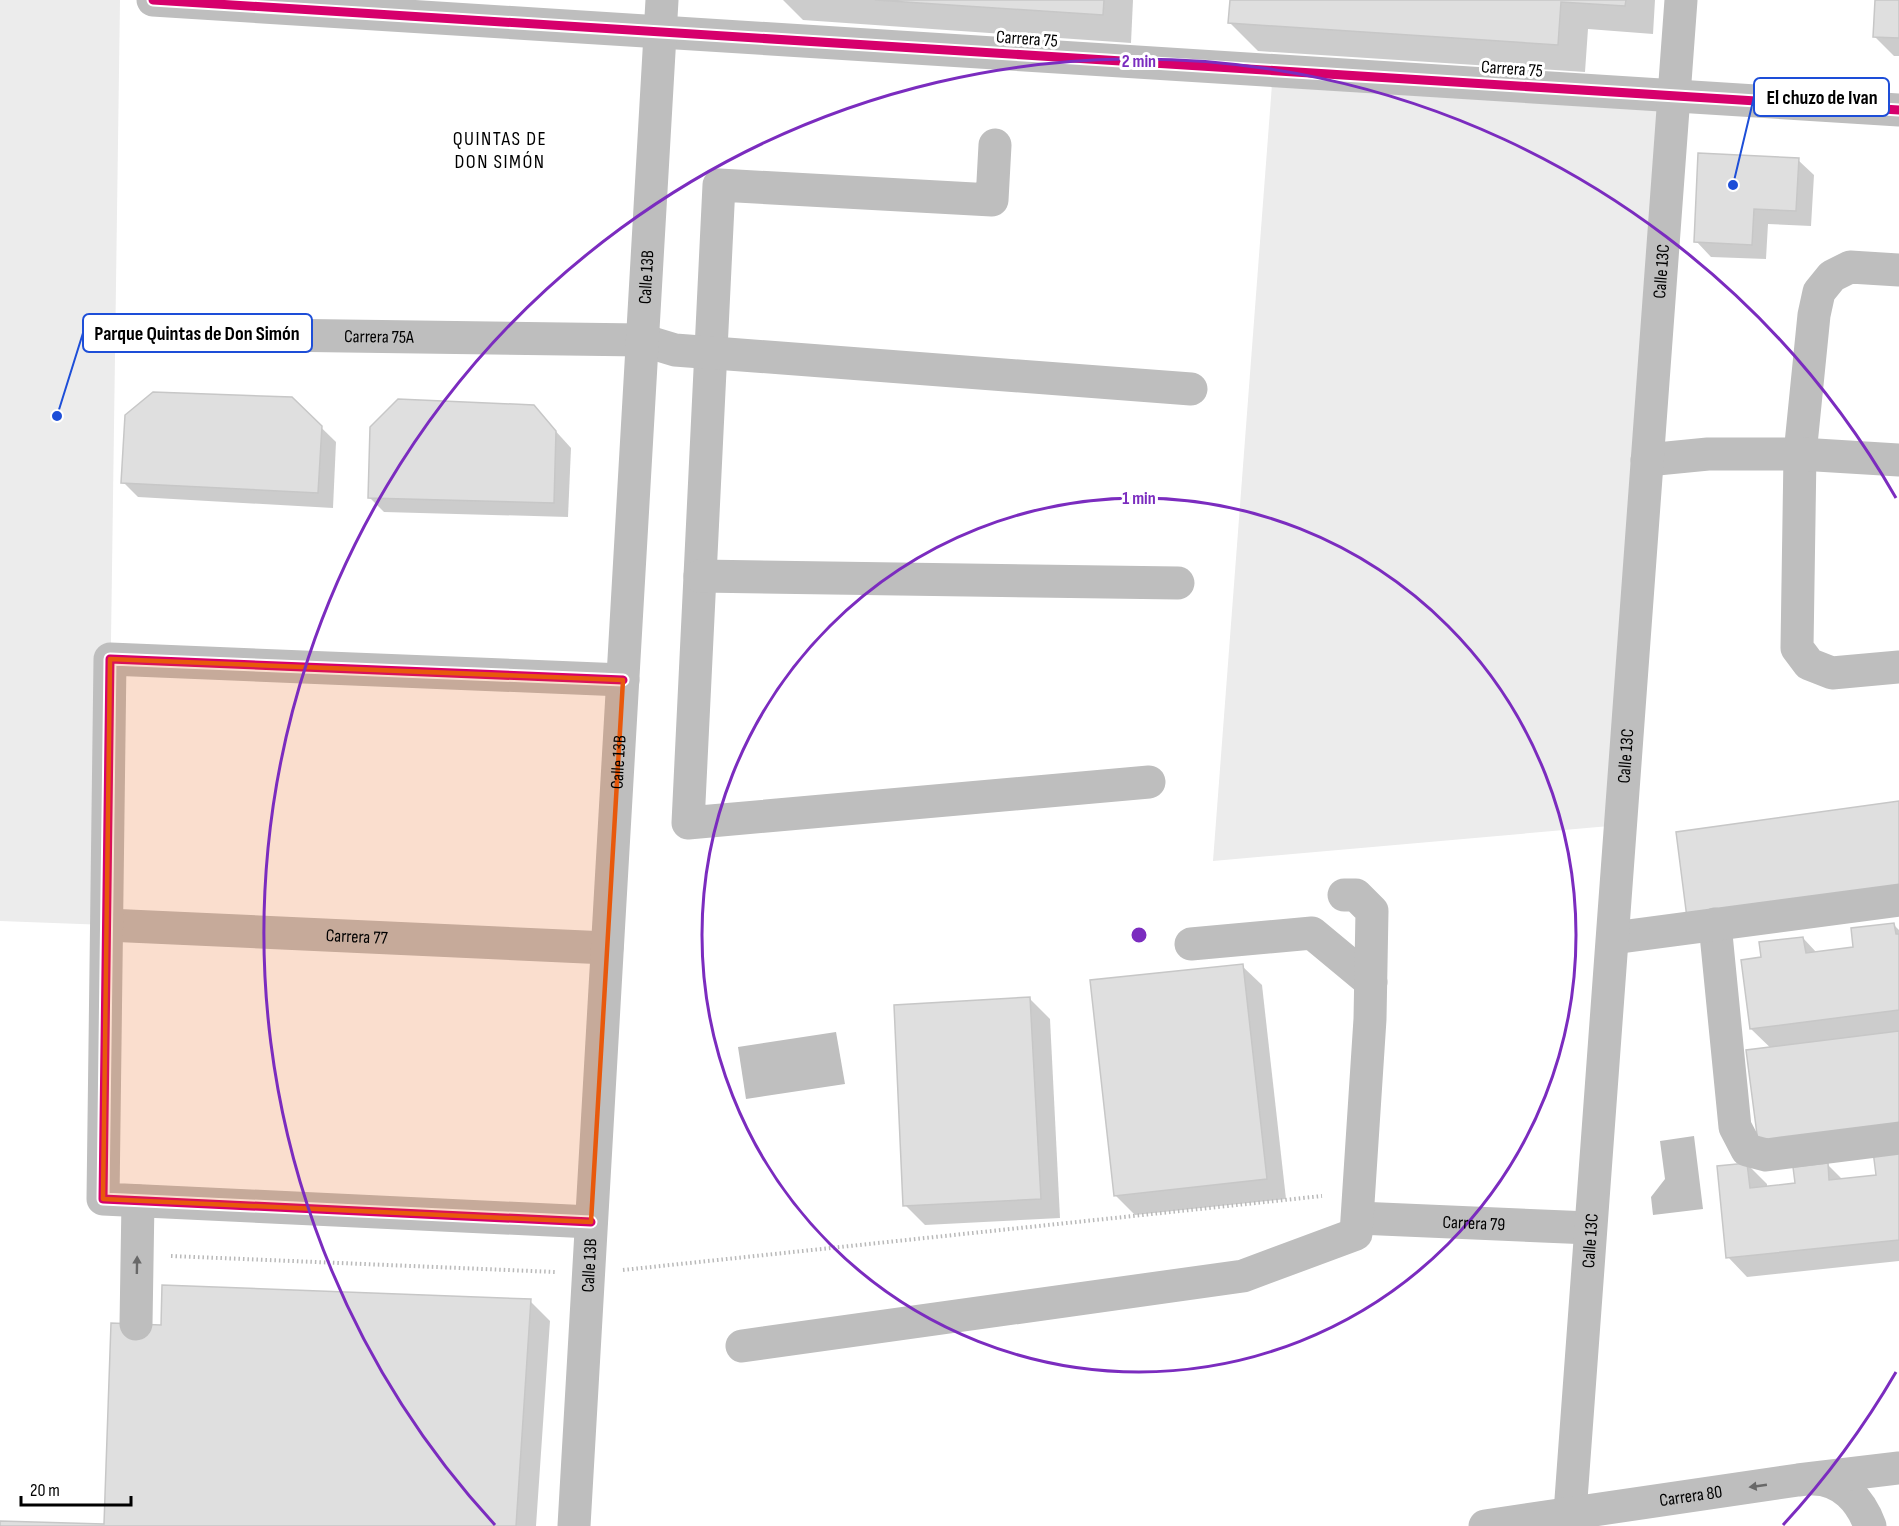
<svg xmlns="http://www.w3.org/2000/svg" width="1899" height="1526" viewBox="0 0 1899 1526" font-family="'Sofia Sans Condensed',sans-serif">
<rect width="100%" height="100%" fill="#fff"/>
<g fill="#ececec">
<path d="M0,0H120L107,925L0,921Z"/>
<path d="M1273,71L1674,96L1621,825L1213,861Z"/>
</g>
<g fill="#bfbfbf">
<path d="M836,1032L845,1084L746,1099L738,1047Z"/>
<path d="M1694,1136L1703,1209L1653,1215L1651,1197L1665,1179L1660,1141Z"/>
</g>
<g fill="#0003">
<path d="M783,0H1133L1131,43L803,20Z"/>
<path d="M1231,0H1655L1653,34L1588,29L1585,72L1258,51L1230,23Z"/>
<path d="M1876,0H1899V56H1894L1874,36Z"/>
<path d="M1798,160L1814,175L1811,226L1768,224L1766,259L1711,257L1696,241Z"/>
<path d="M291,398L336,442L333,508L138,497L123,482Z"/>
<path d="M533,406L571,448L568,517L384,512L369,497Z"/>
<path d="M1894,925L1899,930V1261L1747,1277L1728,1257L1747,1164L1767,1184V1187L1796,1184L1827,1164L1843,1180L1877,1176L1875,1149L1751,1029L1762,959L1803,938L1817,953L1855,948Z"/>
<path d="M1242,966L1262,985L1286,1199L1135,1215L1115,1195Z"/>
<path d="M1030,999L1050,1019L1060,1218L925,1225L905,1205Z"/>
<path d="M530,1301L550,1321L536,1526H0V1523L105,1526L162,1327Z"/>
</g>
<g fill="#dfdfdf" stroke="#c7c7c7" stroke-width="1.5">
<path d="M875,0H1104L1103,15Z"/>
<path d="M1230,0H1626L1625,6L1561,2L1558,45L1228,23Z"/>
<path d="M1875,0H1899V38L1873,37Z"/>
<path d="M1698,153L1799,158L1796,211L1754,209L1752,245L1694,242Z"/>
<path d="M153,392L292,397L322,426L318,493L121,483L125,415Z"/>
<path d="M398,399L534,405L556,431L554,503L368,498L370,427Z"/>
<path d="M1899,801V888L1687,918L1676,832Z"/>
<path d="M1894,923L1896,934H1899V1010L1750,1029L1741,960L1761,957L1759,942L1803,937L1806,953L1853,947L1851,928Z"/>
<path d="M1243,964L1267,1179L1114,1196L1090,980Z"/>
<path d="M1030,997L1041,1199L903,1206L894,1005Z"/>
<path d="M1899,1031V1125L1758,1142L1746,1050Z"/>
<path d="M1899,1148V1240L1726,1258L1717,1166L1747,1163L1750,1188L1795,1183L1793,1167L1828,1163L1829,1180L1876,1175L1873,1151Z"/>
<path d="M162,1285L531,1299L516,1526H0V1521L104,1524L111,1323L161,1325Z"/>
</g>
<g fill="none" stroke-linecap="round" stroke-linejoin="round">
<g stroke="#b9b9b9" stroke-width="4" stroke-dasharray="1.5 3" stroke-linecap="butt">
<path d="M171,1256L555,1272"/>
<path d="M623,1270L1322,1196"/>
</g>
<g stroke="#bebebe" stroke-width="33">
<path d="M153,0L1899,110"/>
<path d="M995,145L992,200L719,185L688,823L1149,782"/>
<path d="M1899,270L1850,267L1832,276L1819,292L1814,315L1800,454L1797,648L1809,664L1832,673L1899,667"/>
<path id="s1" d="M115,333L642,340L675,350L1191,389"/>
<path d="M1647,460L1708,454H1800L1899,460"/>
<path d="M700,576L1178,583"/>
<path d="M1715,924L1735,1127L1747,1150L1766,1155L1899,1138"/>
<path id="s2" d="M107,925L607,948"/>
<path d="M1613,938L1899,900"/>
<path d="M1191,944L1312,933L1371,982"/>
<path id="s3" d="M1358,1218L1590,1228"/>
<path d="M591,1222L103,1199L110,659L623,680"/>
<path d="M136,1324L138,1201"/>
<path d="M742,1346L1243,1276L1356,1234L1370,1019L1372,911L1356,895H1344"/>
<path id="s4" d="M1570,1513L1681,0"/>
<path id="s5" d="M574,1526L662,0"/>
</g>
<g stroke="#bebebe" stroke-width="33">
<path d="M1813,1479C1842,1479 1861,1501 1870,1526"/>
<path id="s6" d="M1485,1526L1798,1480L1899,1468"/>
</g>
<g stroke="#fff" stroke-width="13">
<g id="cycleway">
<path d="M153,0L1899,110"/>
<path d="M591,1222L103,1199L110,659L623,680"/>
</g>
</g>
<use href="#cycleway" stroke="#d6006c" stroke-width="9"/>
</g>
<defs><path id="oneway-solid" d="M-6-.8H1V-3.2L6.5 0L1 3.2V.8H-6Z" transform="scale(1.5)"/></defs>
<g fill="#686868">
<use href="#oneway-solid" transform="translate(137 1265) rotate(-89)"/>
<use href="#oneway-solid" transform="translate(1758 1486) rotate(172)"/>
</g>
<path fill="#e8590c" fill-opacity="0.2" stroke="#e8590c" stroke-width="4.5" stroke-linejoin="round" d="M110,659L623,680L591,1222L103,1199Z"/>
<g fill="none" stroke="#7b2cbf" stroke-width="3">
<circle cx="1139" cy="935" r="437"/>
<path d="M1896 1372A874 874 0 0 1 1783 1525M495 1525A874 874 0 1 1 1896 498"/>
</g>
<g text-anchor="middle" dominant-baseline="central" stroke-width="6" stroke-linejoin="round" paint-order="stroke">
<g font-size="18" fill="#000" stroke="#fff">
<text transform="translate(1027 39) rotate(4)">Carrera 75</text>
<text transform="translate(1512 69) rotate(4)">Carrera 75</text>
<text stroke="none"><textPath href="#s4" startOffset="1245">Calle 13C</textPath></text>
<text stroke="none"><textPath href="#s5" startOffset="1251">Calle 13B</textPath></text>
<text stroke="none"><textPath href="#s1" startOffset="264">Carrera 75A</textPath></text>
<text stroke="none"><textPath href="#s4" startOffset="759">Calle 13C</textPath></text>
<text stroke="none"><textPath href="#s5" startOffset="765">Calle 13B</textPath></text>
<text stroke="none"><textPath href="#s2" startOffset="250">Carrera 77</textPath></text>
<text stroke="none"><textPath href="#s3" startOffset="116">Carrera 79</textPath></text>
<text stroke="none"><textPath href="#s4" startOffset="273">Calle 13C</textPath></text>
<text stroke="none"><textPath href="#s5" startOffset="261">Calle 13B</textPath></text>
<text stroke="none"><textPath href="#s6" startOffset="208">Carrera 80</textPath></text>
</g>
<g font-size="20" letter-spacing="1.5" fill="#000" stroke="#fff">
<text x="500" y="139">QUINTAS DE<tspan x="500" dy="23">DON SIMÓN</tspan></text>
</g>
</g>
<circle cx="1139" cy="935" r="9" fill="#7b2cbf" stroke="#fff" stroke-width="3"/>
<g font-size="18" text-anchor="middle" font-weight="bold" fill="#7b2cbf" stroke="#fff" stroke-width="6" stroke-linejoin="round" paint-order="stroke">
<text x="1139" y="67">2 min</text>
<text x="1139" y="504">1 min</text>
</g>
<path fill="none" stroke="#1d4ed8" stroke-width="2" d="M1733 185L1754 97M57 416L83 333"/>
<g fill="#1d4ed8" stroke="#fff" stroke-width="2">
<circle cx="1733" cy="185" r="6"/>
<circle cx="57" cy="416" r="6"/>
</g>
<g fill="#fff" stroke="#1d4ed8" stroke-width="2">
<rect x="1754" y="78" width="135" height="38" rx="6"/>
<rect x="83" y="314" width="229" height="38" rx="6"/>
</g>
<g font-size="20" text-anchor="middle" font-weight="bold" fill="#000">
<text x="1822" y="104">El chuzo de Ivan</text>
<text x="197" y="340">Parque Quintas de Don Simón</text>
</g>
<path d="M21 1496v9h110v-9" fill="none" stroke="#000000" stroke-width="3"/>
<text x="30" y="1496" font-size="18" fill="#000000" stroke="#ffffff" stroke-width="4.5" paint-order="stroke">20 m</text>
</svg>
